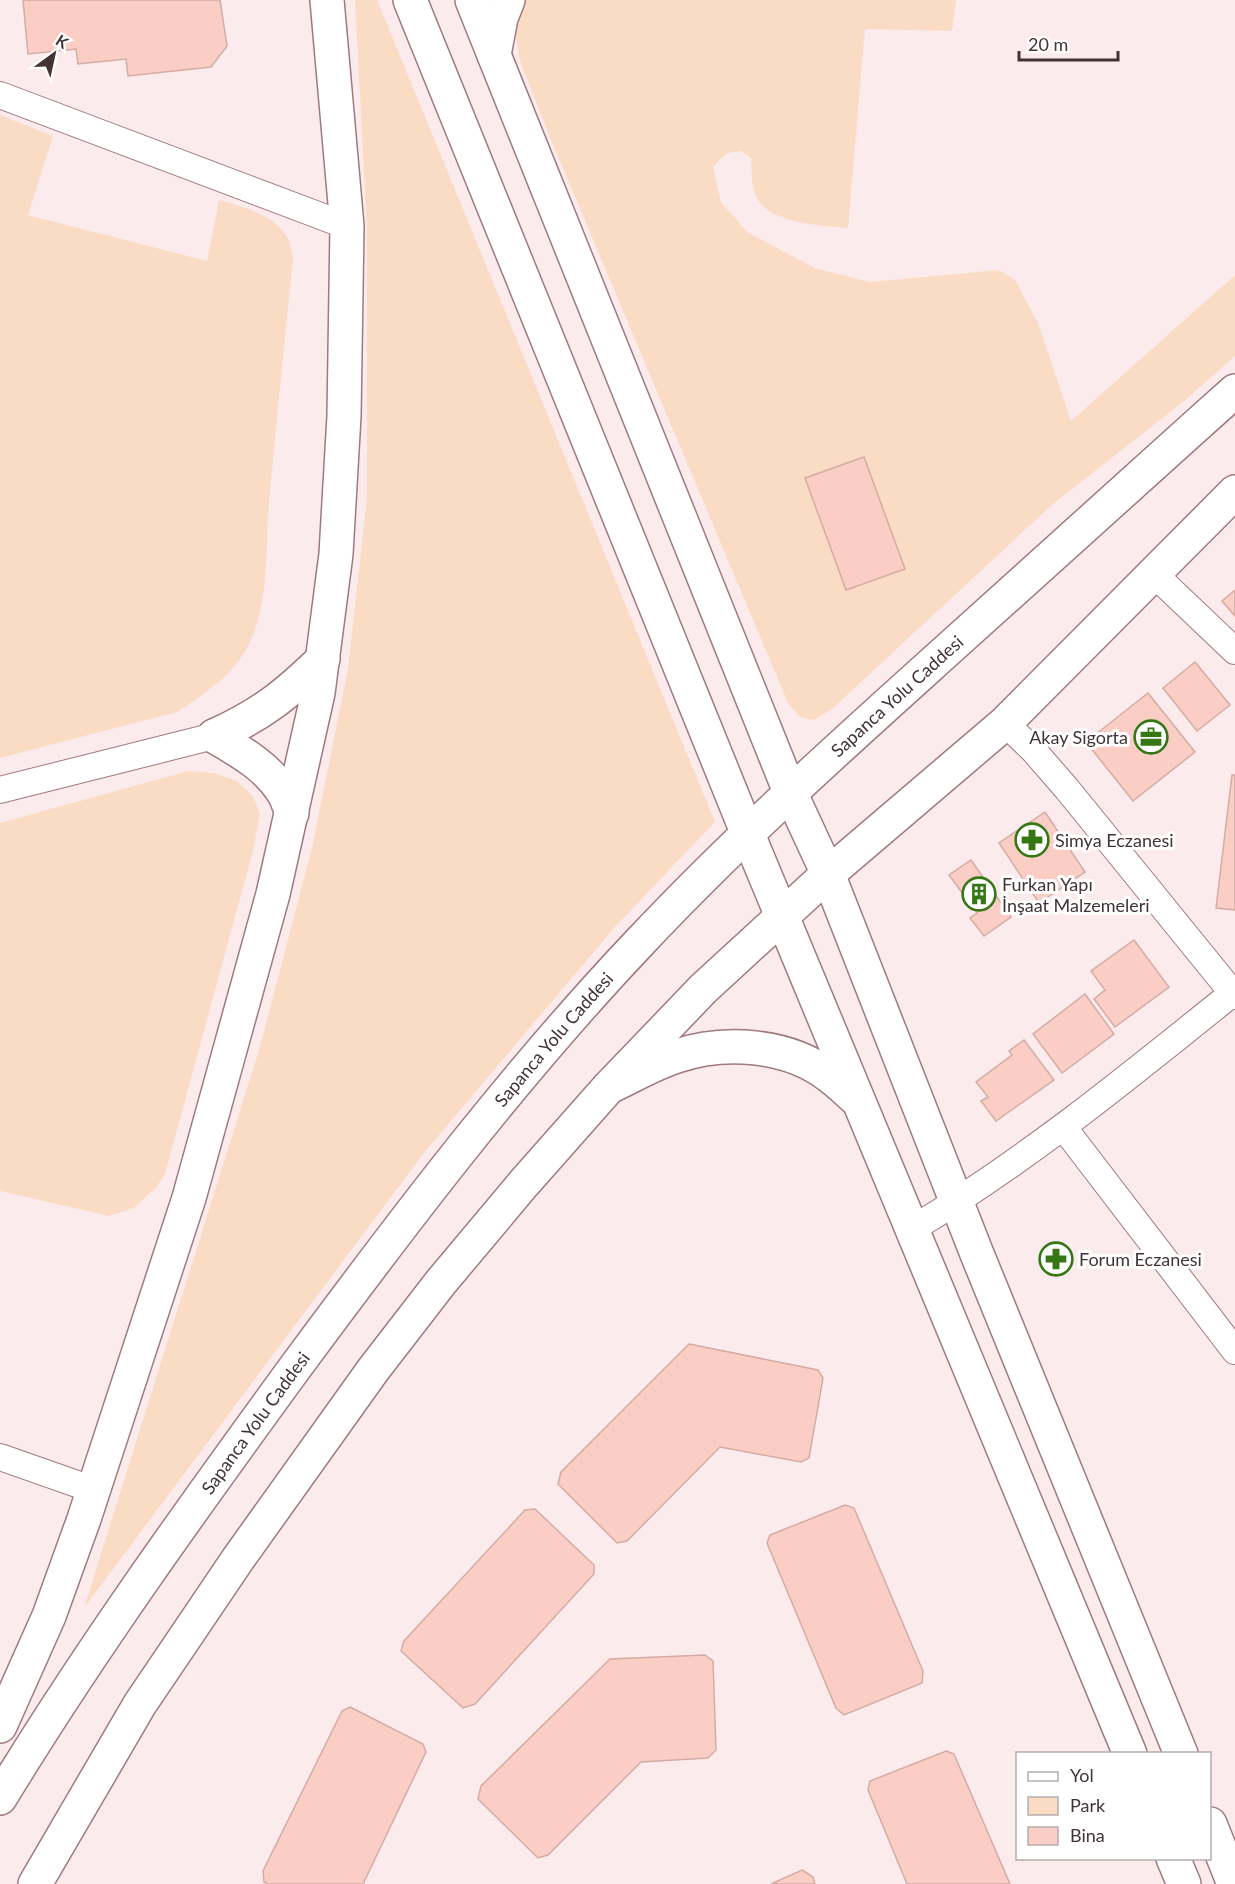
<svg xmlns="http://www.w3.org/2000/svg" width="1235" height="1884" viewBox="0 0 1235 1884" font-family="Lato,sans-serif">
<rect width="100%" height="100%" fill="#fcebed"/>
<g fill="#fadcc5">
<path d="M355,0H377L715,822L615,927L423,1154L84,1608L259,1050L312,848L348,669L367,497V231Z"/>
<path d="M524,0H956L952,31L865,29L848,228C821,225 762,224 754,191C751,181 752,168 751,158L741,151L727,153L713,167L721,202L747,232L815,268L870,282L999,270L1015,280L1038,323L1071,421L1235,275V356L1183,402L1053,504L832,709L814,720L800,717L788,703L549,135L520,61L515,30Z"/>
<path d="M0,115L53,136L28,215L207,261L219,200C241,206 278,216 288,239C291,245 291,252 293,258C285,340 276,422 269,504C265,551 270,605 247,648C231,677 203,695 177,712L0,758Z"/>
<path d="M188,771L214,773L237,781L253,796L260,813L254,847L165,1174L156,1188L134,1208L109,1216L0,1191V823Z"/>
</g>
<g fill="#facec4" stroke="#d4aca4" stroke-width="1.5">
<path d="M23,0H220L227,46L211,67L128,76L126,59L78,64L76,49L28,54Z"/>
<path d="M864,457L905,569L846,590L805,478Z"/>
<path d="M1235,590V616L1222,601Z"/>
<path d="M1195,662L1230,705L1197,731L1163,688Z"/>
<path d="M1148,693L1195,752L1133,801L1086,742Z"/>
<path d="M1232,775H1235V910L1216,908Z"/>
<path d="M1045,812L1085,872L1039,903L999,843Z"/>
<path d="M971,860L1011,917L984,936L970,918L977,913L949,875Z"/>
<path d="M1134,940L1169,987L1115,1027L1094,999L1105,990L1091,971Z"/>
<path d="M1085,994L1114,1034L1062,1073L1033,1034Z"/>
<path d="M1024,1040L1054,1080L996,1121L981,1101L988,1097L976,1082L1012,1055L1009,1051Z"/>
<path d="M689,1344L818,1370L823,1378L809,1458L801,1462L720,1447L627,1541L617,1543L558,1484L561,1472Z"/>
<path d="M845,1505L854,1508L923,1671L922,1683L844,1715L836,1708L767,1543L770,1535Z"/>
<path d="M535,1509L594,1565V1574L475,1704L463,1708L401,1651L404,1641L525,1510Z"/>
<path d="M705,1655L713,1661L716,1750L708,1758L641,1762L548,1855L538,1858L478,1799L481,1786L610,1659Z"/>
<path d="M350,1707L423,1744L426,1752L363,1884H268L264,1882L263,1871L342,1711Z"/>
<path d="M946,1751L954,1754L1010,1884H907L868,1790L870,1781Z"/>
<path d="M802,1870L813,1877L815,1884H771Z"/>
</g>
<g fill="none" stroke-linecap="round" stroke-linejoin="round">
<g stroke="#9f7980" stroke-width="28">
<g id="street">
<path d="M0,95L347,226"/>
<path d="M1154,574L1235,651"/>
<path d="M1005,723L1034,751L1067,789L1235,996"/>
<path d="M0,790L214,736"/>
<path d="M1064,1128L1235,1351"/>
<path d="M912,1229C1027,1160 1131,1075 1235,991"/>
<path d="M0,1457L94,1490"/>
</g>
</g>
<g stroke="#9f7980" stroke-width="36">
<g id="secondary">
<path d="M410,0L747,832L1130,1754"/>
<path d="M472,0L790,792L828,874L977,1254L1181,1754"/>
<path d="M494,55L501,18L508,0"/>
<path d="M214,736C261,715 286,695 323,659"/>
<path d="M214,736C239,751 267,766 283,792C287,798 289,806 292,813"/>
<path d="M609,1087C631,1077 654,1063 677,1056C724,1040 787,1044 828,1075C838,1082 847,1091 856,1099"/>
<path d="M0,1726L49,1616L84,1519L189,1198L273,894L318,693L336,554L344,416L347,226L327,0"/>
<path d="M1210,1824L1234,1884"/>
<path d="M1173,1858L1184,1884"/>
</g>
</g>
<g stroke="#9f7980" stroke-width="36">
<g id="highway">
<path id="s1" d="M0,1798C90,1650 192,1509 294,1369C402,1223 513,1076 639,943C732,844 832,754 933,663C1034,572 1134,481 1235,391"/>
<path d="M35,1884L140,1704L238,1559L373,1370L441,1282L524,1183L608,1088L703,989L828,874L1005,723L1235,492"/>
</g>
</g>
<use href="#street" stroke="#fff" stroke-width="26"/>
<use href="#secondary" stroke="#fff" stroke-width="33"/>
<use href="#highway" stroke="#fff" stroke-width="33"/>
</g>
<defs>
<g id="office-ring" transform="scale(1.725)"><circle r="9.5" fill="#fff" stroke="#367715" stroke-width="1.5"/><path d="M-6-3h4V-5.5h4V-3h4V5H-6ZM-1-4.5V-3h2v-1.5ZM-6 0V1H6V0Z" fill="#367715"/></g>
<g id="pharmacy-ring" transform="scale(1.725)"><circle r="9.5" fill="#fff" stroke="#367715" stroke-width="1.5"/><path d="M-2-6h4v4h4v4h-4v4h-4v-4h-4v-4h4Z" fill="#367715"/></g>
<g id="building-ring" transform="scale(1.725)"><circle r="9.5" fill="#fff" stroke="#367715" stroke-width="1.5"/><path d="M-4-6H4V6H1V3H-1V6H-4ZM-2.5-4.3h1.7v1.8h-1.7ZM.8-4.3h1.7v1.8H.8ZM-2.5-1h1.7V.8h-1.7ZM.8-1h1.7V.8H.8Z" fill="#367715"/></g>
</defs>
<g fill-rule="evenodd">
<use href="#office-ring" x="1151" y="737"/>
<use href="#pharmacy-ring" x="1032" y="840"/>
<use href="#building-ring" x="979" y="894"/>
<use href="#pharmacy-ring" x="1056" y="1259"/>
</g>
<g text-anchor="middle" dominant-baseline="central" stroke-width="6" stroke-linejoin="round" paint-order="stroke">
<g font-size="18" fill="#443336" stroke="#fff">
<text stroke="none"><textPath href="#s1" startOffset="1426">Sapanca Yolu Caddesi</textPath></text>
<text stroke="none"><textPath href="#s1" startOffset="940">Sapanca Yolu Caddesi</textPath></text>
<text stroke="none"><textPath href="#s1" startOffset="454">Sapanca Yolu Caddesi</textPath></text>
</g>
<g font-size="18" fill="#443336" stroke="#fff" text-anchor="start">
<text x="1128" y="737" text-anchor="end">Akay Sigorta</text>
<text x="1055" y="840">Simya Eczanesi</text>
<text x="1002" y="884">Furkan Yapı<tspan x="1002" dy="21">İnşaat Malzemeleri</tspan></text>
<text x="1079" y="1259">Forum Eczanesi</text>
</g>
</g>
<rect x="1016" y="1752" width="195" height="108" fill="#ffffff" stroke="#b4adaf" stroke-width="1.5"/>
<rect x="1028" y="1772" width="30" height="9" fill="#ffffff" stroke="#b4adaf" stroke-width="1.5"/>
<text x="1070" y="1782" font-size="18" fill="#443336">Yol</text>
<rect x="1028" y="1797" width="30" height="18" fill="#fadcc5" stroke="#b4adaf" stroke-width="1.5"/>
<text x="1070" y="1812" font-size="18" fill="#443336">Park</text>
<rect x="1028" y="1827" width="30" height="18" fill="#facec4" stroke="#b4adaf" stroke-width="1.5"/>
<text x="1070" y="1842" font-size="18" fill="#443336">Bina</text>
<g transform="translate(54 54) rotate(33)" stroke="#ffffff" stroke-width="4.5" paint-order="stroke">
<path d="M0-4.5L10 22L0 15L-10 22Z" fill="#443336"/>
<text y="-9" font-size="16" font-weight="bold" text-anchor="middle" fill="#443336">K</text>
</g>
<path d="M1019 51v9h99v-9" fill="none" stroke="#443336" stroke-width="3"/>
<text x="1028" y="51" font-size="18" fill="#443336" stroke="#ffffff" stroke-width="4.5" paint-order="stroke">20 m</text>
</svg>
